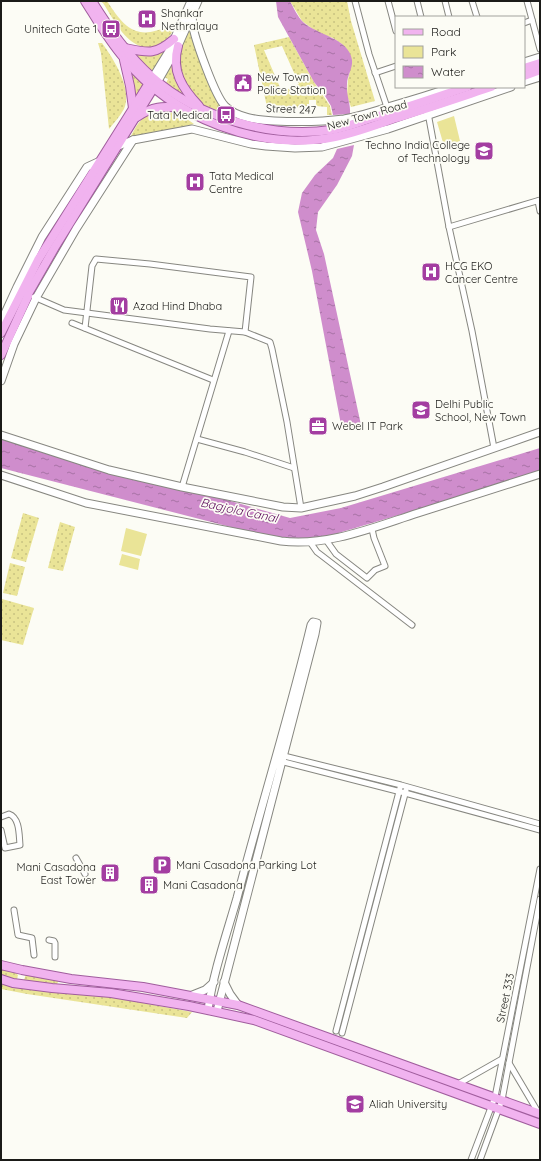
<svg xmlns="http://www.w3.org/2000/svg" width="541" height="1161" viewBox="0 0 541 1161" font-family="Quicksand,sans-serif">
<defs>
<pattern id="green-dots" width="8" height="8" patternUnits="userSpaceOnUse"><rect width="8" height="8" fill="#eae497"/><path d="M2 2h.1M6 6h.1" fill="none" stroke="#c8c381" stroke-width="1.8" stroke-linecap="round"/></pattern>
<pattern id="water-ripples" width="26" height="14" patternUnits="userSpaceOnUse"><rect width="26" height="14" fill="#cf8dcc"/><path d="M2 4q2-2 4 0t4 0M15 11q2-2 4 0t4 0" fill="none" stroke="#a772a5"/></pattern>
</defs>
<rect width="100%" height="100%" fill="#fcfcf5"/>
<g fill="url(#green-dots)" fill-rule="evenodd">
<path d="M100,1H107C123,26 136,42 168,26L173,30C168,40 162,48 150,48C127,48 114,20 103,3Z"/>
<path d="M290,1H347L351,21L375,101L351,107L347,96L348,79L350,71L346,48L342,44L333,38L318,33L302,21Z"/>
<path d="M190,30C200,58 206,92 229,114C221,111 212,109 205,106C200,103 196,97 192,92C173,70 177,53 190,30Z"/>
<path d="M289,37L314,82L330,106L332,115H327V107L316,106V100H309V104H307V106H302L301,108L291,107V113L268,112L254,45ZM282,46L299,84L282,92L264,50Z"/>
<path d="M98,43H102C113,58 133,89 124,109C120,116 114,123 109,129L101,53Z"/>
<path d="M163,52L164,53L152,71L134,53L147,56Z"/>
<path d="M171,64H172L185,96L166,83L168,79L164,77Z"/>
<path d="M128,69L143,84L133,101Z"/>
<path d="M157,111C171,111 182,115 194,124L130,138C138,123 140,117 157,111Z"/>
<path d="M23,513L39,518L26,562L11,558Z"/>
<path d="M60,522L75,527L63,571L48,568Z"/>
<path d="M10,563L25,567L17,596L3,593Z"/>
<path d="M2,599L34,608L23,645L1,640Z"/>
<path d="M1,968L15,972L18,975L17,979L1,976Z"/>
<path d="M26,974L59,980L57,984L24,980Z"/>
<path d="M1,984L55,992L110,997L192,1012L187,1018L27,994L1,989Z"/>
</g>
<g fill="#eae497">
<path d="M454,116L460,141L444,146L437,122Z"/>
<path d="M126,528L147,534L141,556L121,551Z"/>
<path d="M122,554L140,559L138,570L119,565Z"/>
</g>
<g fill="url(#water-ripples)">
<path d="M276,1H290C293,7 298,17 303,22C317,35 349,38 352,60C353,68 347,76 347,84C346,95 351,104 350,114L333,115L331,106L325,96L314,82L278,17Z"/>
<path d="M354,145L352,156L337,185L318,212L316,230L324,254L361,425L342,430L312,271L298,212L302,193L315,175L333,158L337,149Z"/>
<path d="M1,436L290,518L341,508L540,448V473L335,534L293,543L1,468Z"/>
</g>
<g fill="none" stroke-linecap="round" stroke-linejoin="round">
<g stroke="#878781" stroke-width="7">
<g id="street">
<path d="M355,1L369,54L388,110"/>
<path d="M388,1L396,31"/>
<path d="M417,1L421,17"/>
<path d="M445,1L449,17"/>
<path d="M472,1L477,17"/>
<path d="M527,1L540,49"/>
<path d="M524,23L532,20"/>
<path d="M375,73L396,66"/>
<path d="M428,113L449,227L472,331L494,448"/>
<path d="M538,201L540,211"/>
<path d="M449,227L540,200"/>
<path d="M34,297L64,310L210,329L245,332L270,342L272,349L287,422L301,508"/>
<path d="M72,323L213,380"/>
<path d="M85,328L92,266L96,259L150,264L251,277L245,332"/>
<path d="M197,439L245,452L294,468"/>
<path d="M182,487L229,331"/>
<path d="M326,540L336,554L367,578L375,570L385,566L374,538L372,529"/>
<path d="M310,542L317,552L321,555L412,625"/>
<path d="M280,755L401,785L540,824"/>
<path d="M280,761L405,793L540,830"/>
<path d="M1,817L9,814C20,818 19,835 20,845L5,848L1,830"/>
<path d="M76,858L85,874"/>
<path d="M14,910L18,935L32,938L34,955"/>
<path d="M49,940L54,941L55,943V957"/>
<path d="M336,1031L400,788"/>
<path d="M342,1033L406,790"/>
<path d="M509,1063L538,1112"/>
<path d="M458,1084L502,1059"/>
<path d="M471,1160L495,1097L540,869"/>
<path d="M480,1160L502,1100L540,899"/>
</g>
</g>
<g stroke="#878781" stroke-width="9">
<g id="secondary">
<path d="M192,15C193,19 192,23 193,27C196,42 215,96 225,106C237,118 258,120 274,121C297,122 321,122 344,119C360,116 376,111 391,106C412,100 432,94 452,87"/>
<path d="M524,62L540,57"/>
<path d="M153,77L169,51L191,1"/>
<path d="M158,81L178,46L198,1"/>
<path d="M524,82L540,77"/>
<path d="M116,147L133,140L192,129L251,144L266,146L295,148L322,147L388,129L511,87"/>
<path d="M1,322L17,287L42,237L87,167L100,161"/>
<path d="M1,381L14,344L36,298L76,229L133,140"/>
<path d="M1,435L109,470L182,487L283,507L301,508L355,496L383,487L540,432"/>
<path d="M1,475L86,503L281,541C327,547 374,527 418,513C458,500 499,487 540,474"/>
<path d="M224,982L230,994L238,1005"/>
<path d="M190,996L205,990L214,982"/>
<path d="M208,1010C213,973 227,933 237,898C261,806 289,717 311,625L313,622L317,623L315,634L217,1011"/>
</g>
</g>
<g stroke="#a05d9d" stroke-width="10">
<g id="primary">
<path d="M85,1C97,20 109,41 124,58C173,118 259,152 335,137C355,133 374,126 393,119C426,109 458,98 491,87"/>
<path d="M92,1C109,28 128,56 152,77C197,117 271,139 331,130C344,128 356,123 369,119C402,109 434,98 467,87"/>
<path d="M178,46C171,71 182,88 199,106"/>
<path d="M125,48C149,53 155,55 174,39"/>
<path d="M124,60L130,86L133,108"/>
<path d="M524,68L540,63"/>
<path d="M524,76L540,70"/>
<path d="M137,117C153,106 162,106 181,108"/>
<path d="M28,294L55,247L156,84"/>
<path d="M1,333L38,260L151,80"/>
<path d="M1,355L28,296"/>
<path d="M1,965L22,970L71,979L143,987L238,1005L540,1114"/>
<path d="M1,979L13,983L52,988L111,993L189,1006L254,1020L540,1124"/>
</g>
</g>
<use href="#street" stroke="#fff" stroke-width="5"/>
<use href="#secondary" stroke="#fff" stroke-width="7"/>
<use href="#primary" stroke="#f1b3ef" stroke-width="8"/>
</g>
<defs>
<g id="hospital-square" transform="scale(1)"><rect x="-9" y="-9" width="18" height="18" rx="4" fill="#a33da1" stroke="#fcfcf5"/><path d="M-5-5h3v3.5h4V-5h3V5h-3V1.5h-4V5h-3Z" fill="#fff"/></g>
<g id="bus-square" transform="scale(1)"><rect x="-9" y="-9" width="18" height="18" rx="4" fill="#a33da1" stroke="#fcfcf5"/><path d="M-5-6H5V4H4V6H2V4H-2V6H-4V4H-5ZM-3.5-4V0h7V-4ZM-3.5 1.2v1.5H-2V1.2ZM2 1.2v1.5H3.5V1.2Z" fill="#fff"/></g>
<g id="civic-square" transform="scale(1)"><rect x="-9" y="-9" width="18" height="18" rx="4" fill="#a33da1" stroke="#fcfcf5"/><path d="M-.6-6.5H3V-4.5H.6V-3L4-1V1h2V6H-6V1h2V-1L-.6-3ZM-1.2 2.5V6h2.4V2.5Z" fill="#fff"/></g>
<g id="university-square" transform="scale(1)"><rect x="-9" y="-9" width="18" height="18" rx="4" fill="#a33da1" stroke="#fcfcf5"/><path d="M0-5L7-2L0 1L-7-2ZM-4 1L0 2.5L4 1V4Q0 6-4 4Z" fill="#fff"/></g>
<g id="restaurant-square" transform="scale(1)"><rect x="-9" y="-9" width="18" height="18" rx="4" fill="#a33da1" stroke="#fcfcf5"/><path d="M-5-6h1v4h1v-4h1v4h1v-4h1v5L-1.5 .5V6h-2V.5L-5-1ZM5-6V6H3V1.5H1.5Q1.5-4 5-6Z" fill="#fff"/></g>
<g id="school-square" transform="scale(1)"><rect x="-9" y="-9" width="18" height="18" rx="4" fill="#a33da1" stroke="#fcfcf5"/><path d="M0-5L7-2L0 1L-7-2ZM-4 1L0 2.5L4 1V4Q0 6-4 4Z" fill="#fff"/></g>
<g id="office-square" transform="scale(1)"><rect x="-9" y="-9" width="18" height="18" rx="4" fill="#a33da1" stroke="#fcfcf5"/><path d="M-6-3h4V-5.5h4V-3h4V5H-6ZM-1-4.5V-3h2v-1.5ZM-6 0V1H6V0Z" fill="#fff"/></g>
<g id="parking-square" transform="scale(1)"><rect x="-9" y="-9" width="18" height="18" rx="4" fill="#a33da1" stroke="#fcfcf5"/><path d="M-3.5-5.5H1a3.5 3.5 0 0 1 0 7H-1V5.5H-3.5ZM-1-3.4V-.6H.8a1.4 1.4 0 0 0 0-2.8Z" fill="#fff"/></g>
<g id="building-square" transform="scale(1)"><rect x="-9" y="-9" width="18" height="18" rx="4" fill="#a33da1" stroke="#fcfcf5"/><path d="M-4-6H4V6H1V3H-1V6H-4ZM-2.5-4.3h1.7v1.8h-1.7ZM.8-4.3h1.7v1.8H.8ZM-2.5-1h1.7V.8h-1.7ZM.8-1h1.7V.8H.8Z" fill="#fff"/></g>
</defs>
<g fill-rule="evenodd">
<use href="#hospital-square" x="147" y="19"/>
<use href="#bus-square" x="111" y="29"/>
<use href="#civic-square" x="243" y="83"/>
<use href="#bus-square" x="226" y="115"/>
<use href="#university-square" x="484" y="151"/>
<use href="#hospital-square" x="195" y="182"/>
<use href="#hospital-square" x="431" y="272"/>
<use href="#restaurant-square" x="119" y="306"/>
<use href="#school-square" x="421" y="410"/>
<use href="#office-square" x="318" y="426"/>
<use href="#parking-square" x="162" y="865"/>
<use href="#building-square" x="110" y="873"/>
<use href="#building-square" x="149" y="885"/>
<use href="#university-square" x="355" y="1104"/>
</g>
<g text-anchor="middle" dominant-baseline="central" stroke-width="3.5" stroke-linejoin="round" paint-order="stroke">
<g font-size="11" fill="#1b1b18" stroke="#fcfcf5" text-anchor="start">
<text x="161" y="13">Shankar<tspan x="161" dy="13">Nethralaya</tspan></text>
<text x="97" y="29" text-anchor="end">Unitech Gate 1</text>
<text x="257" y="77">New Town<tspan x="257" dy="13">Police Station</tspan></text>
<text x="212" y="115" text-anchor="end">Tata Medical</text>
<text x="470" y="145" text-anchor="end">Techno India College<tspan x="470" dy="13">of Technology</tspan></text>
<text x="209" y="176">Tata Medical<tspan x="209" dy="13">Centre</tspan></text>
<text x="445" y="266">HCG EKO<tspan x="445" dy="13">Cancer Centre</tspan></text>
<text x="133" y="306">Azad Hind Dhaba</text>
<text x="435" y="404">Delhi Public<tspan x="435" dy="13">School, New Town</tspan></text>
<text x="332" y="426">Webel IT Park</text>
<text x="176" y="865">Mani Casadona Parking Lot</text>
<text x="96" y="867" text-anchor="end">Mani Casadona<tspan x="96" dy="13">East Tower</tspan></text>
<text x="163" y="885">Mani Casadona</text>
<text x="369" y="1104">Aliah University</text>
</g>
<g font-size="11" fill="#1b1b18" stroke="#fcfcf5">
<text transform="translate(291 109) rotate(2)">Street 247</text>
<text transform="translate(367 115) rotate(-16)">New Town Road</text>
<text transform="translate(505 998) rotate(-78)">Street 333</text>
</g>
<g font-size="12" font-style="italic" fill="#5c095b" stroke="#fcfcf5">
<text transform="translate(239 510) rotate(12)">Bagjola Canal</text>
</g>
</g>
<rect width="541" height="1161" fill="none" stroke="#1b1b18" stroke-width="4"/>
<rect x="395" y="16" width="130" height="72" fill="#fcfcf5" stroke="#a2a29d"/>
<rect x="403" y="29" width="20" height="6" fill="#f1b3ef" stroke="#a2a29d"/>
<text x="431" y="36" font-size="12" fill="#1b1b18">Road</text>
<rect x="403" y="46" width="20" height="12" fill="#eae497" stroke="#a2a29d"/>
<text x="431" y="56" font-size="12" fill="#1b1b18">Park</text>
<rect x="403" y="66" width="20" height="12" fill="url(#water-ripples)" stroke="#a2a29d"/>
<text x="431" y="76" font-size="12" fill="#1b1b18">Water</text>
</svg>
